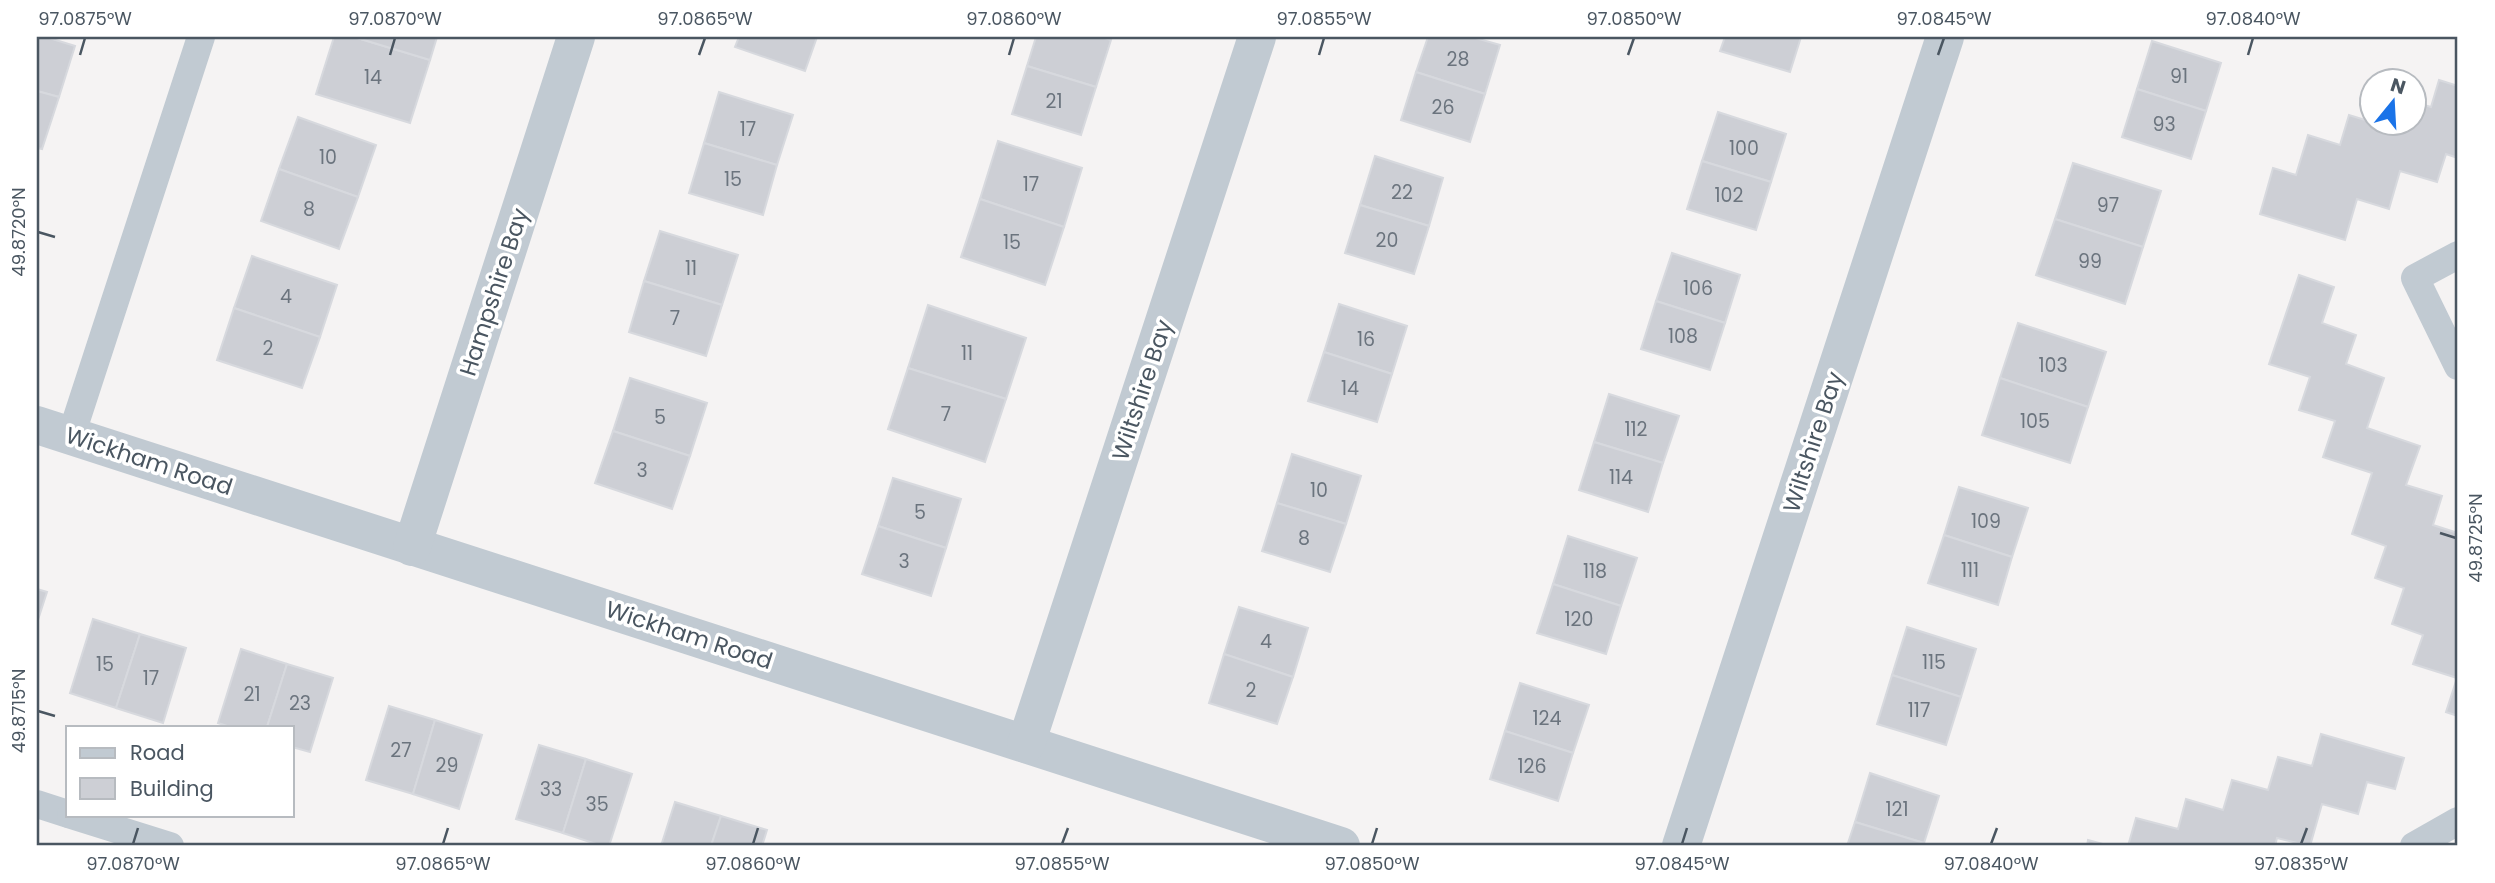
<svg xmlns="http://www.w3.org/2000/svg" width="2495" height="883" viewBox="0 0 2495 883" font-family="Poppins,sans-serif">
<rect width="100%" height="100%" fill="#f5f3f3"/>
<g fill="#cdcfd5" stroke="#d7d9de" stroke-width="2">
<path d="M37,37H46L75,46L59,97L37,91Z"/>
<path d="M334,37H354L430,60L410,123L316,94Z"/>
<path d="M354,37H437L430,60Z"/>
<path d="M739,37H817L805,71L735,47Z"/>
<path d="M1036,37H1102L1111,40L1096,87L1027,66Z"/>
<path d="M1428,37H1472L1500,45L1485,94L1416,72Z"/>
<path d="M1725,37H1801L1790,72L1720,51Z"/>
<path d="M2152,41L2221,63L2206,111L2137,89Z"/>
<path d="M1027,66L1096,87L1081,135L1012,114Z"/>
<path d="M1416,72L1485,94L1470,142L1401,120Z"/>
<path d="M2439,80L2458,86V158L2446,154L2437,182L2400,171L2389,209L2357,199L2345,240L2260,214L2273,168L2296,175L2308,135L2340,145L2349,115L2388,127L2390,122H2414V102L2431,107Z"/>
<path d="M2137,89L2206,111L2191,159L2122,137Z"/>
<path d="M37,91L59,97L42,149L37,148Z"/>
<path d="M719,92L793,115L777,165L704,143Z"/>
<path d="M1718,112L1786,134L1771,182L1702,161Z"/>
<path d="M298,117L376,145L358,197L279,169Z"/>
<path d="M998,141L1082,168L1064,227L980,199Z"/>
<path d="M704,143L777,165L763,215L689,193Z"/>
<path d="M1375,156L1443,178L1429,226L1360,205Z"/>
<path d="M1702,161L1771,182L1756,230L1687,209Z"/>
<path d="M2073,163L2161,191L2143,247L2055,219Z"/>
<path d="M279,169L358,197L339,249L261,221Z"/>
<path d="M980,199L1064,227L1045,285L961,257Z"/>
<path d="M1360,205L1429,226L1414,274L1345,253Z"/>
<path d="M2055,219L2143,247L2125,304L2036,275Z"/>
<path d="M660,231L738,255L722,305L644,281Z"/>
<path d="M1672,253L1740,275L1725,323L1656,301Z"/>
<path d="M252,256L337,285L320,337L234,308Z"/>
<path d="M2299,275L2334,287L2322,323L2356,335L2346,364L2384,378L2367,428L2420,446L2406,485L2442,496L2433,525L2458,533V716L2446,712L2457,678L2413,664L2423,635L2392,624L2404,588L2375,578L2386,546L2352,534L2372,473L2323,457L2335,421L2299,410L2310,377L2269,364Z"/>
<path d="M644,281L722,305L706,356L629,332Z"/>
<path d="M1656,301L1725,323L1710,370L1641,349Z"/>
<path d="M1339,304L1407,326L1392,374L1324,352Z"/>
<path d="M928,305L1026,338L1006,399L908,368Z"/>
<path d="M234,308L320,337L302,388L217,360Z"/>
<path d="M2018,323L2106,352L2088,407L2000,378Z"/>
<path d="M1324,352L1392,374L1377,422L1308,401Z"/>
<path d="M908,368L1006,399L985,462L888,429Z"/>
<path d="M630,378L707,403L690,456L613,431Z"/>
<path d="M2000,378L2088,407L2070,463L1982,435Z"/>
<path d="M1609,394L1679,416L1663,463L1594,442Z"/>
<path d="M613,431L690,456L672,509L595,483Z"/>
<path d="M1594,442L1663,463L1648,512L1579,490Z"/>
<path d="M1292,454L1361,476L1346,524L1277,503Z"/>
<path d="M893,478L961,499L946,548L878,526Z"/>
<path d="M1959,487L2028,508L2012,557L1944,535Z"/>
<path d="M1277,503L1346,524L1330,572L1262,551Z"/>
<path d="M878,526L946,548L931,596L862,574Z"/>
<path d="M1944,535L2012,557L1998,605L1928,583Z"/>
<path d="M1568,536L1637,558L1621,606L1553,584Z"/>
<path d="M1553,584L1621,606L1606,654L1537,633Z"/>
<path d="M37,589L47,592L37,623Z"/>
<path d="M1239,607L1308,628L1293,677L1224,654Z"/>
<path d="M93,619L140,634L116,708L70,693Z"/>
<path d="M1907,627L1976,649L1961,697L1892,675Z"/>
<path d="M140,634L186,648L163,723L116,708Z"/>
<path d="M241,649L287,664L267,727H230L218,723Z"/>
<path d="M1224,654L1293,677L1277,724L1209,703Z"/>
<path d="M287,664L333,678L310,752L292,747V727H267Z"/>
<path d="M1892,675L1961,697L1946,745L1877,724Z"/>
<path d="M1520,683L1589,705L1573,753L1505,731Z"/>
<path d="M389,706L435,720L413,794L366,780Z"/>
<path d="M435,720L482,735L459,809L413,794Z"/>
<path d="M1505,731L1573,753L1558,801L1490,779Z"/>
<path d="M2321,734L2404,758L2395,789L2367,782L2358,814L2322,804L2310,846L2277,838L2275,846H2128L2136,818L2178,829L2186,799L2223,810L2232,780L2268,790L2278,757L2312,766Z"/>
<path d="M539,745L586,759L563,833L516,819Z"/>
<path d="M586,759L632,774L609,846H602L563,833Z"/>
<path d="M1870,773L1939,796L1924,843L1855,822Z"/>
<path d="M675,802L721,816L711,846H661Z"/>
<path d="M721,816L767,830L762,846H711Z"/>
<path d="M1855,822L1924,843L1923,846H1847Z"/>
<path d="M2088,840L2110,846H2087Z"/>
</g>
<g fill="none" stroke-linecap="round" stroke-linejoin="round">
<g stroke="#c1cad2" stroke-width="28">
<path d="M2458,255L2415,278L2458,366"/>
<path d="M71,436L201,37"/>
<path d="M37,804L68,814"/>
<path d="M71,815L170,846"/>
<path d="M2414,846L2458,821"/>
</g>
<g stroke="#c1cad2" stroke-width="38">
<path d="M37,425L1341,846"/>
<path d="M412,547L576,37"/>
<path d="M1026,744L1257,37"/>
<path d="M1681,846L1945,37"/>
</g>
</g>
<path fill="none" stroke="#4a5661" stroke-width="2.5" d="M80,55L85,38M390,55L395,38M699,55L705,38M1009,55L1014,38M1319,55L1324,38M1628,55L1634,38M1938,55L1944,38M2248,55L2253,38M38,232L55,237M2440,533L2456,538M38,711L55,716M133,844L138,828M443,844L448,828M753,844L758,828M1062,844L1068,828M1372,844L1377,828M1682,844L1687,828M1991,844L1997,828M2301,844L2307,828"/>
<g text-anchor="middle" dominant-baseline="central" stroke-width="7" stroke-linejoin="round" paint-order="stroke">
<g font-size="19" fill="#6b747e">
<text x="1458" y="59">28</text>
<text x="2179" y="76">91</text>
<text x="373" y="77">14</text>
<text x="1054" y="101">21</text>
<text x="1443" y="107">26</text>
<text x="2164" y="124">93</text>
<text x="748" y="129">17</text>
<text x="1744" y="148">100</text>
<text x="328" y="157">10</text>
<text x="733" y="179">15</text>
<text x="1031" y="184">17</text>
<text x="1402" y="192">22</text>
<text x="1729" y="195">102</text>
<text x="2108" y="205">97</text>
<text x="309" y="209">8</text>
<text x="1387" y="240">20</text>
<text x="1012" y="242">15</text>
<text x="2090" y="261">99</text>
<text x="691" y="268">11</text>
<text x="1698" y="288">106</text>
<text x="286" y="296">4</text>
<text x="675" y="318">7</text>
<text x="1683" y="336">108</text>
<text x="1366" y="339">16</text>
<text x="268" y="348">2</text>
<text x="967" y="353">11</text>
<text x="2053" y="365">103</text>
<text x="1350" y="388">14</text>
<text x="946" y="414">7</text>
<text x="660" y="417">5</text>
<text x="2035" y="421">105</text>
<text x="1636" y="429">112</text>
<text x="642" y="470">3</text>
<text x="1621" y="477">114</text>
<text x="1319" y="490">10</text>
<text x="920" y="512">5</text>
<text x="1986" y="521">109</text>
<text x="1304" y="538">8</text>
<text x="904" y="561">3</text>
<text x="1970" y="570">111</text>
<text x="1595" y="571">118</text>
<text x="1579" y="619">120</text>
<text x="1266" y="641">4</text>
<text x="1934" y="662">115</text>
<text x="105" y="664">15</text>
<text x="151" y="678">17</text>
<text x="1251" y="690">2</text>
<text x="252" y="694">21</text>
<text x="300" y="703">23</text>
<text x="1919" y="710">117</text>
<text x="1547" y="718">124</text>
<text x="401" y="750">27</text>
<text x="447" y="765">29</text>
<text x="1532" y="766">126</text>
<text x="551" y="789">33</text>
<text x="597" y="804">35</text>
<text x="1897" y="809">121</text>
</g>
<g font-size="23" fill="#4a5661" stroke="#fff">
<text transform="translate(494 292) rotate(-72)">Hampshire Bay</text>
<text transform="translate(1142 390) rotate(-72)">Wiltshire Bay</text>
<text transform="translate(1813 442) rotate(-72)">Wiltshire Bay</text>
<text transform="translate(149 461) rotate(18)">Wickham Road</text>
<text transform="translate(689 635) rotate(18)">Wickham Road</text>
</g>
</g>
<rect width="2495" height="883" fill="none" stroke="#ffffff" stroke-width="77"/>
<rect x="66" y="726" width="228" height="91" fill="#ffffff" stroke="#b7bbc0" stroke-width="2"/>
<rect x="80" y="748" width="35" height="10" fill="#c1cad2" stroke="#b7bbc0" stroke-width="2"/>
<text x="130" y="760" font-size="21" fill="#4a5661">Road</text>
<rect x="80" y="778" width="35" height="21" fill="#cdcfd5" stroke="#b7bbc0" stroke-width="2"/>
<text x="130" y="796" font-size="21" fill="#4a5661">Building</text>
<g transform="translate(2393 102) rotate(18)"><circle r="33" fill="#ffffff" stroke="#b7bbc0" stroke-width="2"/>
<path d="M0-5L12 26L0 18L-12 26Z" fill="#1a73e8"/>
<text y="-10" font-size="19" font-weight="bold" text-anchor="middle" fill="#4a5661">N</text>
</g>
<rect x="38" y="38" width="2418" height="806" fill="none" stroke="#4a5661" stroke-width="2.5"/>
<g font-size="18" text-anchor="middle" fill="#4a5661">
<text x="85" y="25">97.0875°W</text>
<text x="395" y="25">97.0870°W</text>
<text x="705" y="25">97.0865°W</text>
<text x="1014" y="25">97.0860°W</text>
<text x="1324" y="25">97.0855°W</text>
<text x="1634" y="25">97.0850°W</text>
<text x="1944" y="25">97.0845°W</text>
<text x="2253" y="25">97.0840°W</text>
<text transform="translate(19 232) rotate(-90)" y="6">49.8720°N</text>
<text transform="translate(2476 538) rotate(-90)" y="6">49.8725°N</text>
<text transform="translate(19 711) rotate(-90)" y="6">49.8715°N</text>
<text x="133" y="870">97.0870°W</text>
<text x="443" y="870">97.0865°W</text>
<text x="753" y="870">97.0860°W</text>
<text x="1062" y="870">97.0855°W</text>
<text x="1372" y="870">97.0850°W</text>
<text x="1682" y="870">97.0845°W</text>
<text x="1991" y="870">97.0840°W</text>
<text x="2301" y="870">97.0835°W</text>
</g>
</svg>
